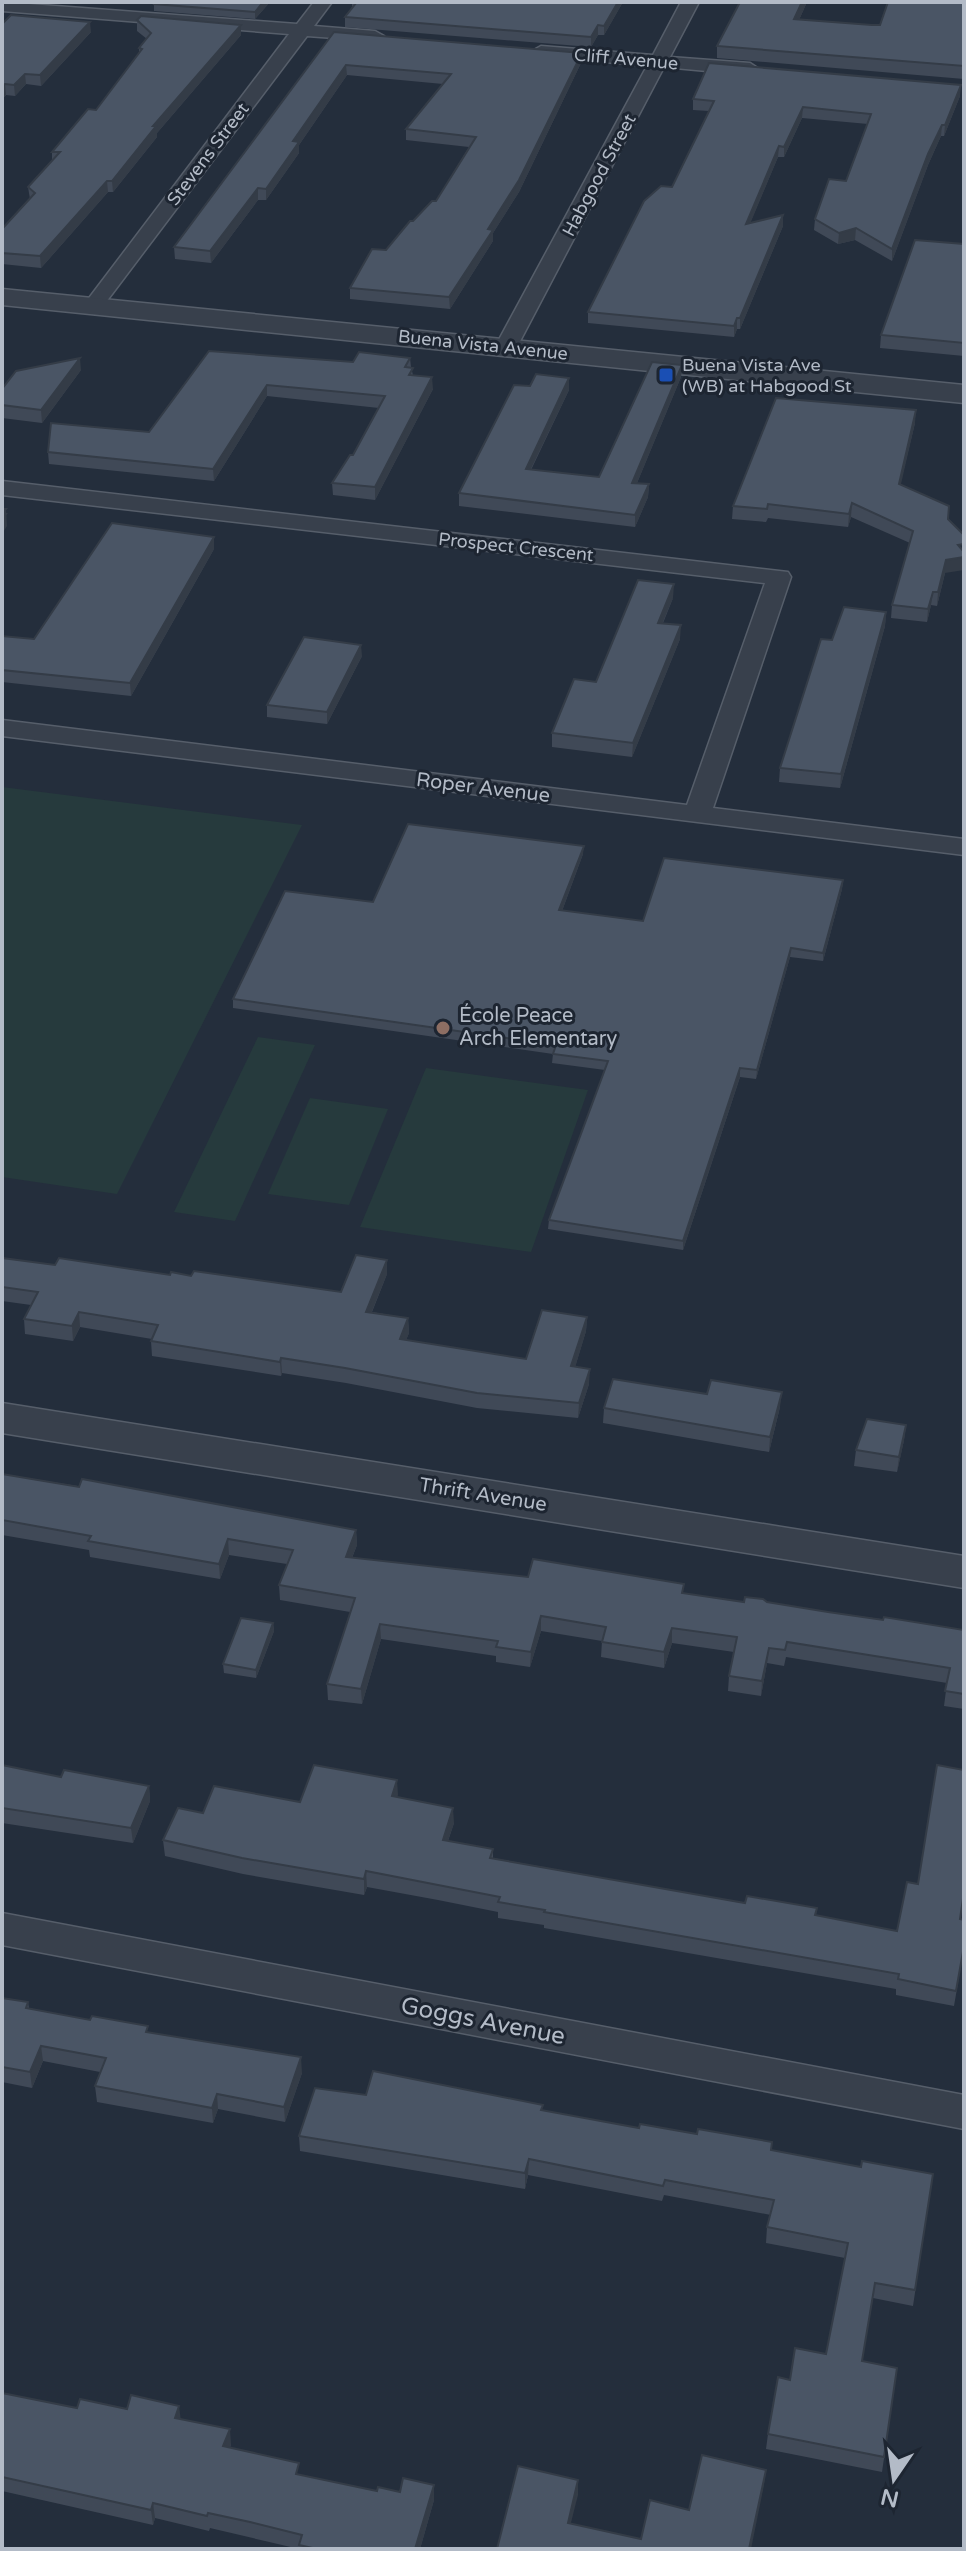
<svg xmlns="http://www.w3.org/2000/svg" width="966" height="2551" viewBox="0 0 966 2551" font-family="'Varela Round',sans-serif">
<rect width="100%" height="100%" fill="#242e3c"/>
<g fill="#263a3d">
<path d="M2,787L302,825L117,1194L2,1177Z"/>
<path d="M258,1037L315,1045L235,1221L174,1212Z"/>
<path d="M426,1068L588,1090L531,1252L360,1227Z"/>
<path d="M310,1098L388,1109L349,1205L268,1194Z"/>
</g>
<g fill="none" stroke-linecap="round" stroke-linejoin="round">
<g stroke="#565e6a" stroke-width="3">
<g id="minor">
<path d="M2,2L297,24L314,2H332L314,26L375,31L384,36L375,41L307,36L100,310H86L82,306L86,302L289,34L2,11Z"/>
<path d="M681,2H699L670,57L750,63L759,69L750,75L664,67L517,347L514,352H498L495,347L647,66L541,56L532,51L541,46L653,55Z"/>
<path d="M2,481L788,572L791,577L713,808L964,839V855L2,736V720L687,805L765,583L2,495Z"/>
<path d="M2,1913L964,2095V2129L2,1945Z"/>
</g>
</g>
<g stroke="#565e6a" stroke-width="3">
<g id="tertiary">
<path d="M2,289L964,385V403L2,305Z"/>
<path d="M2,1403L964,1556V1588L2,1433Z"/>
</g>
</g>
<use href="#minor" fill="#38404c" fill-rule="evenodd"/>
<use href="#tertiary" fill="#38404c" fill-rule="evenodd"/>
</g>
<g fill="#404957">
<path d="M155,2H270L255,19L154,11V4Z"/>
<path d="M352,2H623L604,35H598L591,47L345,27V17L352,7Z"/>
<path d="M740,2H807L799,20L872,25H880L964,2V79L717,58V46Z"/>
<path d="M137,20L241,35L157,133V137L113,192H108L41,268L2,264V229L30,199L28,187L52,160V152L96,110L139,53V48L147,39L137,31Z"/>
<path d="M2,24L91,32L41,86L26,84L15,96L6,95L2,99Z"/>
<path d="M334,32L581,63L519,192L493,233V241L450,309L350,299V288L413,221L436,201L469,147L406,140V129L443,84L347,75L299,145V153L266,200H258L211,263L175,259L174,247Z"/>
<path d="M960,96L944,136H941L928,165L892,261L855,240L838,244L814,230L815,219L846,181L868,124L802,118L784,157H778L750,223L783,226L740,329H737L734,337L588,323V312L672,187L709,111L693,110V99Z"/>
<path d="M964,244V356L880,348L881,335Z"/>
<path d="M209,351L353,362L410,358L411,367L413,375L433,389L375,500L333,495L332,483L353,455L379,408L267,396L214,481L49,464L48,452L149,432Z"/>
<path d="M682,365L681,377L637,483L649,484L648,497L635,527L459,506V493L530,386L569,378V390L531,470L599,477Z"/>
<path d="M81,370L42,423L2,418V389Z"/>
<path d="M915,423L900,485L945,573L937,606L931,605L927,622L891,618L892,605L910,543L851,517L848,527L768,518L766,522L732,519L733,506Z"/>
<path d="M214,549L131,696L2,682V636L34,639Z"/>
<path d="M673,598L663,623L680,639L632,757L552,747V733L596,682Z"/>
<path d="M886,612L885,626L840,788L779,782L780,768L832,640Z"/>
<path d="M362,656L327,724L267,717V705Z"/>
<path d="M583,854L562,911L643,921L843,880L842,889L823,961L790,957L756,1079L740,1077L683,1250L548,1229L549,1220L605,1070L552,1063L553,1054L233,1008V999L373,902Z"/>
<path d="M2,1258L55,1265L191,1276L341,1292L387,1274L372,1312L408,1318L409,1333L406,1340L526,1359L587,1317L586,1331L575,1367L589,1384L578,1418L477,1408L346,1383L282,1373L281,1376L152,1356L151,1341L152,1339L80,1327L73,1341L25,1334L24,1319L31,1305L2,1301Z"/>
<path d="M780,1407L769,1452L603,1423L604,1408Z"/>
<path d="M906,1425L904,1440L897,1472L854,1466L856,1450Z"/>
<path d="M2,1474L356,1530L357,1545L352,1558L684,1594L744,1602H767L828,1612L964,1630V1709L944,1706L947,1683L786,1657L784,1666L767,1663L761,1696L728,1691L729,1676L734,1652L672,1643L664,1668L601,1657L602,1641L541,1631L530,1667L496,1662V1656L381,1639L362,1704L328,1700L327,1684L350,1612L280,1600L279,1585L287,1564L229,1555L220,1579L90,1557L89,1550L2,1535Z"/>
<path d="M273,1623L274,1631L256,1678L224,1673L223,1664Z"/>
<path d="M2,1765L61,1777L149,1786L150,1801L133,1843L2,1823Z"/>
<path d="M397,1780V1797L454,1823L448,1841L493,1849V1858L745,1903L817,1908L816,1915L897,1931L960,1919L964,1948L954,2006L896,1995V1989L544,1928V1925L498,1918V1912L438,1900L367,1887L364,1895L243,1874L165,1856L163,1840L203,1813L300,1802Z"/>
<path d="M2,1998L28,2002L29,2008L149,2033L302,2073L285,2122L218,2109L213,2123L97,2102L95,2086L100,2072L43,2061L32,2088L2,2082Z"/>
<path d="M366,2095L543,2110L639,2128L772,2142V2150L861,2167L933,2174L913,2306L873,2298L862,2361L897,2368L882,2472L766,2449L768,2434L790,2380L826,2354L845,2258L766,2243L767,2227L771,2215L664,2195L662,2201L528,2175L525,2189L300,2151L299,2136Z"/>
<path d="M2,2393L77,2408L127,2409L180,2419L231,2444L230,2448L300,2475L377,2491L434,2500L420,2549H299L210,2528L209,2531L155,2518L153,2525L2,2491Z"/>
</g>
<g fill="#343c47">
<path d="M263,2H270L255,19V12Z"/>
<path d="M618,2H623L604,35V26Z"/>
<path d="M802,2H807L794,31V19Z"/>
<path d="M90,22L91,32L41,86L40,75Z"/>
<path d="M241,25V35L157,133V137L113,192L112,181L153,126Z"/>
<path d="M598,25V35L591,47V37Z"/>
<path d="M582,53L581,63L519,192L493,233V241L450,309L449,297L488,229Z"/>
<path d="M346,65L347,75L299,145V153L266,200V189L293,141Z"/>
<path d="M25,74L26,84L15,96L14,85Z"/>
<path d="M5,84L6,95L2,99V87Z"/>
<path d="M961,85L960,96L944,136L945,125Z"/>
<path d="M803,107L802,118L784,157V147Z"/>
<path d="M942,125L941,136L928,165L892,261V249L928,154Z"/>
<path d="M779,146L778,157L745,236L746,224Z"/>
<path d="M107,181L108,192L41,268L40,256Z"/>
<path d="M258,188V200L211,263L210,251Z"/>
<path d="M783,215V226L740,329V318Z"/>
<path d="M856,228L855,240L838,244L839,233Z"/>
<path d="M737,318V329L734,337V326Z"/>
<path d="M80,358L81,370L42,423L41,410Z"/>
<path d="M682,365L681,377L632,495V483Z"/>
<path d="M432,377L433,389L375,500V487Z"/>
<path d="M569,378V390L525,481L526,469Z"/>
<path d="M267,385V396L214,481L213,469Z"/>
<path d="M916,410L915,423L898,497L899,484Z"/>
<path d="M649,484L648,497L635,527V515Z"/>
<path d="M852,503L851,517L848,527L849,514Z"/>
<path d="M6,509L7,526L2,534V514Z"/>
<path d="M214,537V549L131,696L130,683Z"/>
<path d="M964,557V570L945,573L937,606L938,592L946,560Z"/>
<path d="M674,584L673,598L657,636L658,623Z"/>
<path d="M933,592L931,605L927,622L928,609Z"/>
<path d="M886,612L885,626L840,788L841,774Z"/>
<path d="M681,625L680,639L632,757L633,743Z"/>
<path d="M361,645L362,656L327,724V712Z"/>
<path d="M584,846L583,854L559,919V910Z"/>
<path d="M843,880L842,889L823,961V953Z"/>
<path d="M791,948L790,957L756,1079L757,1070Z"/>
<path d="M740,1068V1077L683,1250V1241Z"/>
<path d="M387,1260V1274L366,1326V1312Z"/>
<path d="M79,1312L80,1327L73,1341L72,1326Z"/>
<path d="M587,1317L586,1331L571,1381V1366Z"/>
<path d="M408,1318L409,1333L401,1353L400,1339Z"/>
<path d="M281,1358L282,1373L281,1376L280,1362Z"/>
<path d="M590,1369L589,1384L578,1418L579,1403Z"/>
<path d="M782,1392L780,1407L769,1452L770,1437Z"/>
<path d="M906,1425L904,1440L897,1472L899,1457Z"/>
<path d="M356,1530L357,1545L346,1572V1557Z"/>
<path d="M228,1539L229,1555L220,1579L219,1564Z"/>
<path d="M541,1616V1631L530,1667L531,1652Z"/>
<path d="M273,1623L274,1631L256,1678V1670Z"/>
<path d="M380,1624L381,1639L362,1704L361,1689Z"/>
<path d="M672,1628V1643L664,1668V1652Z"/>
<path d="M769,1648L767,1663L761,1696L762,1681Z"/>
<path d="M397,1780L398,1795L392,1812V1796Z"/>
<path d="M149,1786L150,1801L133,1843L131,1828Z"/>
<path d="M453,1808L454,1823L443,1855V1840Z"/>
<path d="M366,1871L367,1887L364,1895V1879Z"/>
<path d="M41,2046L43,2061L32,2088L30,2072Z"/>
<path d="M301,2057L302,2073L285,2122L284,2107Z"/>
<path d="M217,2094L218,2109L213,2123L212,2108Z"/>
<path d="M529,2159L528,2175L525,2189V2173Z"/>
<path d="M179,2406L181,2421L175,2418Z"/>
<path d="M230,2429L231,2444L225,2462L223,2446Z"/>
<path d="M766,2470L764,2485L751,2549H749Z"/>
<path d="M578,2480V2495L567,2538L568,2523Z"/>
<path d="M434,2485V2500L420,2549H415Z"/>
<path d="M153,2503L155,2518L153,2525L151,2510Z"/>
</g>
<g fill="#4a5565" stroke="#343c47" stroke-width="2">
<path d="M155,2H263L255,12L154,4Z"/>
<path d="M352,2H618L604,26L598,25L591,37L345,17L356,3Z"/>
<path d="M740,2H802L794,19L872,25H880L888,2H964V66L717,46Z"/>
<path d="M11,15L90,22L40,75L25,74L14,85L5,84L2,87V24Z"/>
<path d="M141,16L241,25L153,126H156L112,181H107L40,256L2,253V229L35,193L28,187L60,152H52L88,109L96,110L142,49L139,48L151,33L137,20Z"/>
<path d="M334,32L582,53L519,180L488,229L493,230L449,297L350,288L372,249L386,250L410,221H413L432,201H436L476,137L406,129L451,74L346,65L293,141L299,142L266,189L258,188L210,251L174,247Z"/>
<path d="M709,63L961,85L945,125H942L928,154L892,249L856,228L839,233L815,219L829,179L846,181L871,114L803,107L784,147L779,146L746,224L783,215L740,318H737L734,326L588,312L644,201L661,186L672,187L714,101L693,99Z"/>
<path d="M915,240L964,244V343L881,335Z"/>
<path d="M209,351L353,362L359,352L410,358L405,367L413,368L409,375L432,377L375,487L332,483L350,455H353L385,396L267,385L213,469L48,452L51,423L149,432Z"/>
<path d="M80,358L41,410L2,405V389L16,371Z"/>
<path d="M652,362L682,365L632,483L649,484L635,515L459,493L514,385L530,386L536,374L569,378L526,469L599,477Z"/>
<path d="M776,398L916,410L899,484L949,506L948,519L964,535V544L958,545L964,552V557L946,560L938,592H933L928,609L892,605L913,531L852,503L849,514L768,504L767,509L733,506Z"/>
<path d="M2,509H6L2,514H6L2,520Z"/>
<path d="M112,523L214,537L130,683L2,670V636L34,639Z"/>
<path d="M638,580L674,584L658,623L681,625L633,743L552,733L574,679L596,682Z"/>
<path d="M844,607L886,612L841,774L780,768L821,639L832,640Z"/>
<path d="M304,637L361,645L327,712L267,705Z"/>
<path d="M408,824L584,846L559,910L643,921L664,858L843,880L823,953L791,948L757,1070L740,1068L683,1241L549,1220L608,1061L553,1054L556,1045L233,999L285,891L373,902Z"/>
<path d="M356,1255L387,1260L366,1312L408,1318L400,1339L526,1359L542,1310L587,1317L571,1366L590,1369L579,1403L477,1393L345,1368L281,1358L280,1362L151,1341L158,1325L79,1312L72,1326L24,1319L38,1292L2,1287V1258L55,1265L59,1258L170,1275L171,1272L191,1276L194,1271L341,1292Z"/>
<path d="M613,1379L707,1394L711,1380L782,1392L770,1437L604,1408Z"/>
<path d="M867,1419L906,1425L899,1457L856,1450Z"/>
<path d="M2,1474L79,1487L82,1479L356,1530L346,1557L528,1577L533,1559L684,1584L682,1593L744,1602L745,1597L763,1599L767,1602L828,1612L883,1620L884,1617L964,1630V1694L945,1691L950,1668L787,1642L785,1650L769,1648L762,1681L729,1676L737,1637L672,1628L664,1652L602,1642L606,1627L541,1616L531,1652L496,1647L498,1641L380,1624L361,1689L327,1684L355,1598L279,1585L293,1550L228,1539L219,1564L88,1541L91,1536L2,1520Z"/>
<path d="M241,1618L273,1623L256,1670L223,1664Z"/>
<path d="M2,1765L61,1777L64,1770L149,1786L131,1828L2,1808Z"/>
<path d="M314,1765L397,1780L392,1796L453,1808L443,1840L493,1849L490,1858L745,1903L747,1896L817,1908L815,1915L897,1931L907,1882L918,1884L937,1765L964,1770V1892L960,1919L964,1920V1946L956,1991L898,1979L899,1974L544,1912L545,1910L498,1902L500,1897L438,1885L366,1871L364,1879L242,1858L163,1840L178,1808L203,1813L214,1786L300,1802Z"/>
<path d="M2,1998L28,2002L26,2008L90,2020L92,2016L148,2026L146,2032L301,2057L284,2107L217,2094L212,2108L95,2086L106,2058L41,2046L30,2072L2,2067Z"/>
<path d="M373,2071L543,2105L541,2110L639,2128L640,2124L697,2134L698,2129L772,2142L771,2150L861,2167L862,2161L933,2174L915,2290L875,2283L862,2361L897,2368L884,2457L768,2434L778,2377L790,2380L795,2348L826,2354L848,2243L767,2227L774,2200L665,2180L663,2186L529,2159L525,2173L299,2136L315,2088L366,2095Z"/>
<path d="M2,2393L77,2408L80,2399L127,2409L131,2395L179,2406L175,2418L230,2429L223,2446L299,2463L296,2474L377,2491L378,2487L400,2492L403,2478L434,2485L415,2549H317L299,2545L302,2535L250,2522L208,2513L207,2516L153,2503L151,2510L2,2477Z"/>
<path d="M702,2455L766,2470L749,2549H497L518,2466L578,2480L568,2523L641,2539L650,2500L689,2510Z"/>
</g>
<rect fill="#1a4fb4" stroke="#1d2531" stroke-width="3" x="658" y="367" width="16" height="16" rx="4"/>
<circle fill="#8d6e63" stroke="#1d2531" stroke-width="3" cx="443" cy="1028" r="8"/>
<g text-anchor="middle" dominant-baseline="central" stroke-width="6" stroke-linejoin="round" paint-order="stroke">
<g font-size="18" fill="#b3bbc7" stroke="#1d2531">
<text transform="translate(626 59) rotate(5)">Cliff Avenue</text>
<text transform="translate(208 154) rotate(-53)">Stevens Street</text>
<text transform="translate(599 175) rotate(-62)">Habgood Street</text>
<text transform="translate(483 345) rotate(6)">Buena Vista Avenue</text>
<text transform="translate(516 547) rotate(6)">Prospect Crescent</text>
</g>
<g font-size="18" fill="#b3bbc7" stroke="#1d2531" text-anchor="start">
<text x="682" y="365">Buena Vista Ave<tspan x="682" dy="21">(WB) at Habgood St</tspan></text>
</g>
<g font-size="20" fill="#b3bbc7" stroke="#1d2531">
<text transform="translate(483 788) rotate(7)">Roper Avenue</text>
<text transform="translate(483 1495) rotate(9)">Thrift Avenue</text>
</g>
<g font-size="20" fill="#b3bbc7" stroke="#1d2531" text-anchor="start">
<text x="459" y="1016">École Peace<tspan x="459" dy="23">Arch Elementary</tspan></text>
</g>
<g font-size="24" fill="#b3bbc7" stroke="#1d2531">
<text transform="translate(483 2021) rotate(11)">Goggs Avenue</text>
</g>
</g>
<rect width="966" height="2551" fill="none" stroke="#b3bbc7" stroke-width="8"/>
<g transform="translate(894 2479) rotate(193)" stroke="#1d2531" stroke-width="6" paint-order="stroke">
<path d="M0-6L14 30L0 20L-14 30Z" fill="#b3bbc7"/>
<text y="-12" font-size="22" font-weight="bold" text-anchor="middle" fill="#b3bbc7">N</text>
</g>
</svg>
